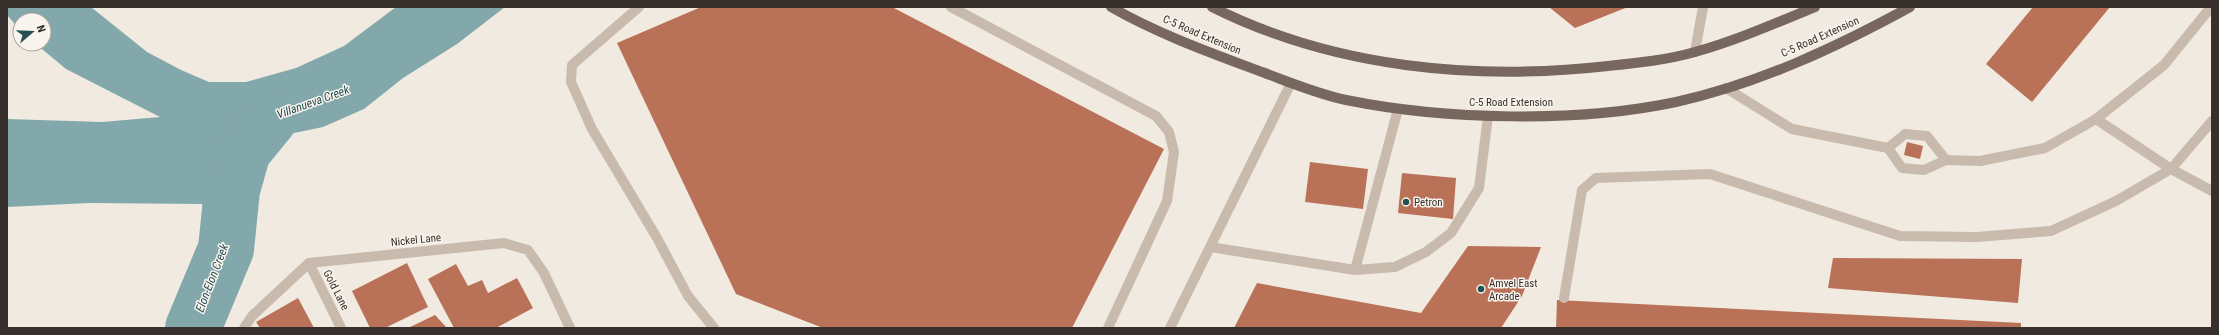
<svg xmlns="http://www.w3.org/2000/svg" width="2219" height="335" viewBox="0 0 2219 335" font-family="'Roboto Condensed',sans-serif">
<rect width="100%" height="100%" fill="#f1eae1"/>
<path fill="#83a8ab" d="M7,7H91L147,52L181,70L209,82H246L296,68L344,46L396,7H505L457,44L403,78L364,109L323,127L270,138L203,204L89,203L7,207V119L102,122L160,117L66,69L36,44H44V20H20V30L7,15Z"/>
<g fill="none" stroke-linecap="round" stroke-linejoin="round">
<path stroke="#83a8ab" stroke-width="56" d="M193,328L226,249L232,190L243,151L270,118"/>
</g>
<g fill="#b97257">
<path d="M701,7H892L1164,149L1072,328H823L736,294L617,43Z"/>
<path d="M1549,7H1628L1575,28Z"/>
<path d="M2033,7H2110L2032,102L1986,64Z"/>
<path d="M1907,142L1923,146L1920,159L1904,155Z"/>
<path d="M1310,162L1368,169L1363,209L1305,202Z"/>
<path d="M1402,173L1456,178L1453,219L1398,213Z"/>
<path d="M1468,246L1541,247L1522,296L1501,328H1234L1257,283L1421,313Z"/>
<path d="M1833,258L2022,259L2018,303L1828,288Z"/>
<path d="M407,263L428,307L385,328H370L352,291Z"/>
<path d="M456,264L468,286L482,280L488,293L517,278L533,308L496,328H454L428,279Z"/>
<path d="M298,298L314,328H260L256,322Z"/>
<path d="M1557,300L2021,323V328H1556Z"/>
<path d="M435,315L447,328H408Z"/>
</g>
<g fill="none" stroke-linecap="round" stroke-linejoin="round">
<g stroke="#c8bbae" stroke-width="10">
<path d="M639,7L572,65L571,82L592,129L657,238L688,296L714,328"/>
<path d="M951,7L1156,116L1169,132L1174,152L1167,201L1108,328"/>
<path d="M1695,52L1703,7"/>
<path d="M1726,88L1792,129L1888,148L1902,168L1924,170L1946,160L1980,161L2045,148L2096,119L2164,65L2211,7"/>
<path d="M2096,119L2171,169L2212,191"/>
<path d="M1888,148L1905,134L1927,136L1946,160"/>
<path d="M1210,247L1355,270L1395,267L1426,252L1451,233L1479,188L1488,116"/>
<path d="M309,263L341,328"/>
<path d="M1355,270L1398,109"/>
<path d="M1564,298L1582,190L1596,178L1710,174L1900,236L1977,237L2051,231L2116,201L2171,169L2212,121"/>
<path d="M244,328L252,316L309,263L504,243L528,250L544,273L570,328"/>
<path d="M1170,328L1291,83"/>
</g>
<g stroke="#77675e" stroke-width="10">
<path d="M1111,7C1158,34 1211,53 1262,72C1289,82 1317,94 1346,100C1445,120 1577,123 1676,102C1758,84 1837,47 1910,7"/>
<path d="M1212,7C1334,68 1474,81 1608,66C1637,63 1667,60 1695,52C1735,41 1776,23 1815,7"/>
</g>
</g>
<g fill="#255054" stroke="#f9f4ed" stroke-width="1.5">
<circle cx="1406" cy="202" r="4"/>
<circle cx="1481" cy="289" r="4"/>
</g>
<g text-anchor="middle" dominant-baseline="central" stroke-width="3" stroke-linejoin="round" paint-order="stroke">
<g font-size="11" fill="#372f2b" stroke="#f9f4ed">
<text transform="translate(1202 35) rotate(23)">C-5 Road Extension</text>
<text transform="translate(1820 37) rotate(-24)">C-5 Road Extension</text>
<text x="1511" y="102">C-5 Road Extension</text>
<text transform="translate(416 240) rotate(-6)">Nickel Lane</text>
<text transform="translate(336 290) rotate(63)">Gold Lane</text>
</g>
<g font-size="11" fill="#372f2b" stroke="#f9f4ed" text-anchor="start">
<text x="1414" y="202">Petron</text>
<text x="1489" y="283">Amvel East<tspan x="1489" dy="13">Arcade</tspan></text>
</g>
<g font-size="12" font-style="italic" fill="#255054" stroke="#f9f4ed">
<text transform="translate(313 102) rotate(-20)">Villanueva Creek</text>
<text transform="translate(212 278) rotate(-69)">Elon-Elon Creek</text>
</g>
</g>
<rect width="2219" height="335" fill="none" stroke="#372f2b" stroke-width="16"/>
<g transform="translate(32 32) rotate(71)"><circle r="19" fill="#f9f4ed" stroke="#aba59f"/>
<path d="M0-3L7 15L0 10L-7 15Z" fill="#255054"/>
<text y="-6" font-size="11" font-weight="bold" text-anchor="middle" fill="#372f2b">N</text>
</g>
</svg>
